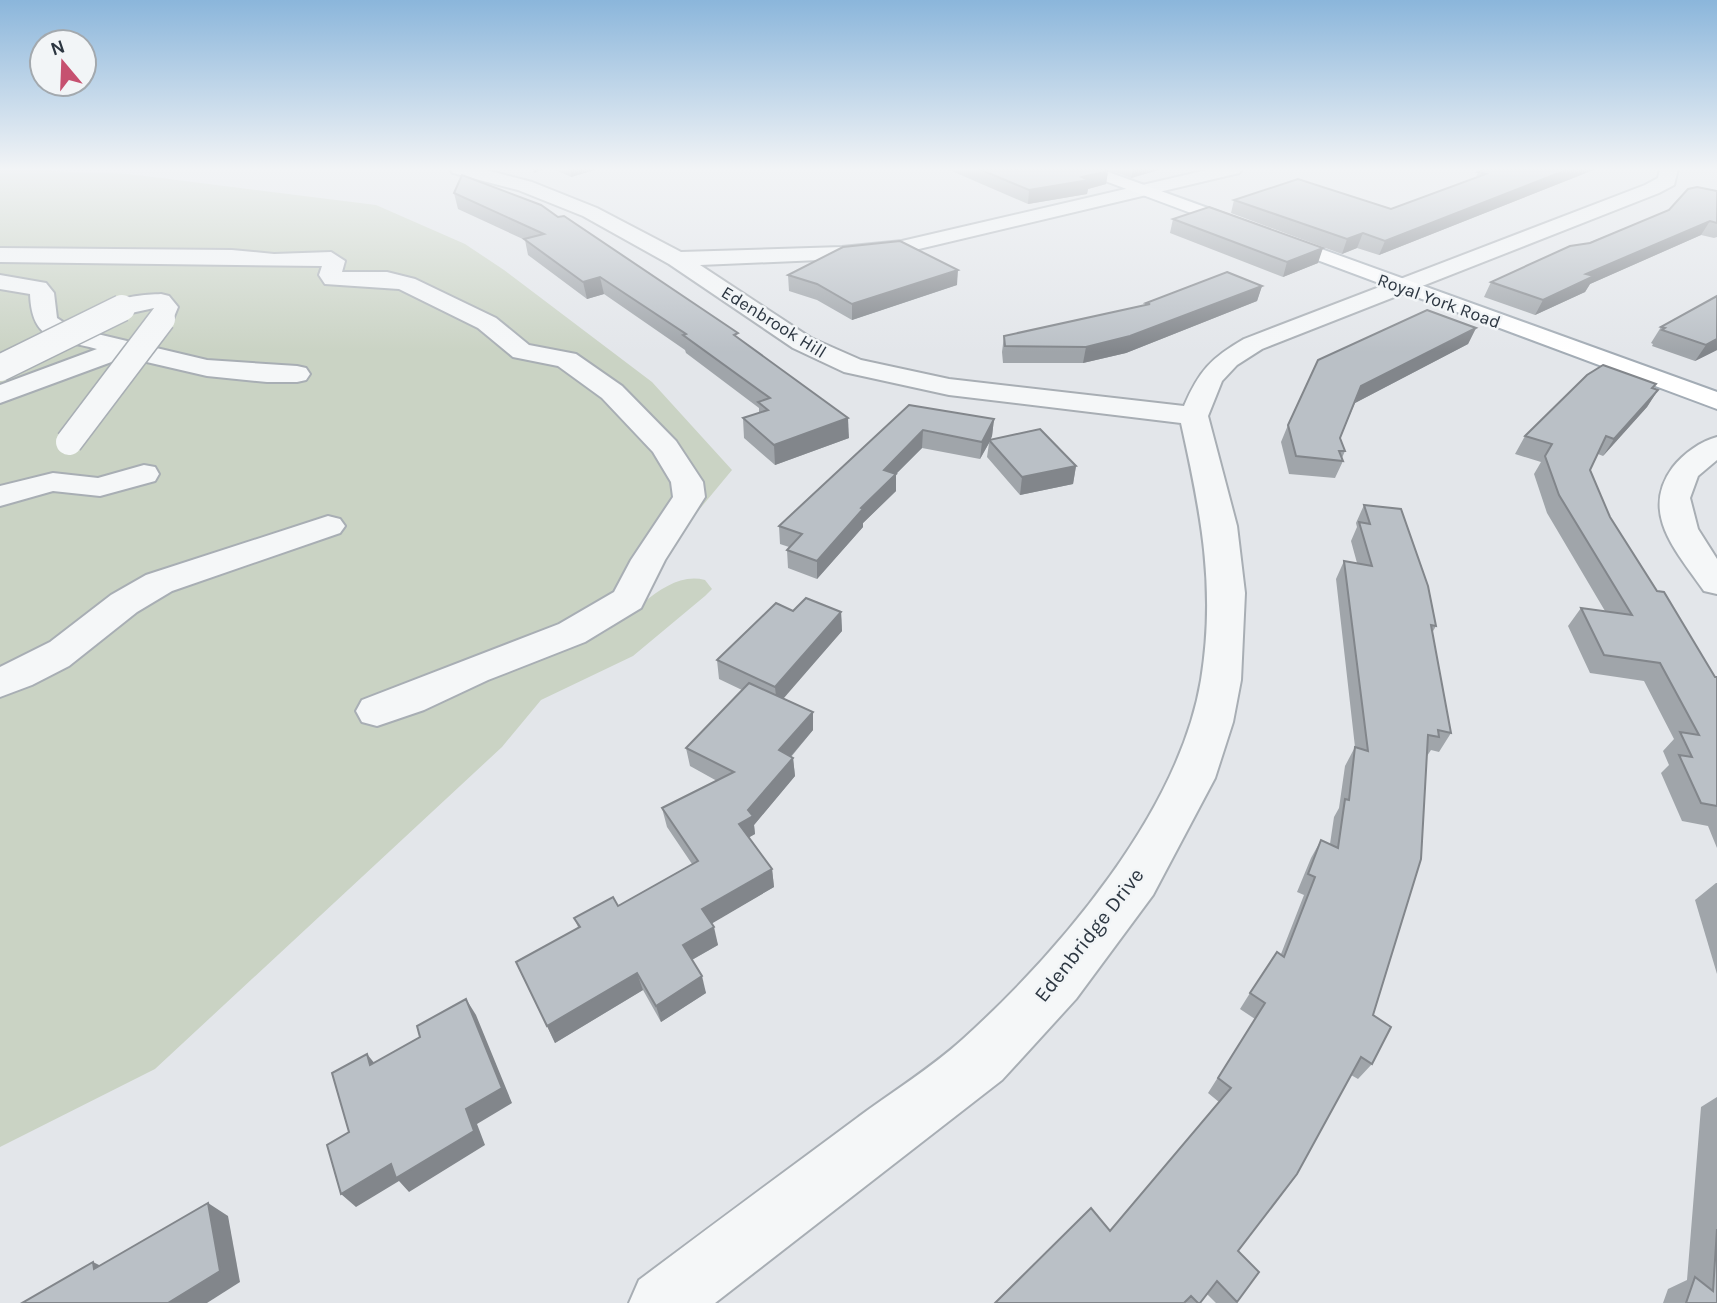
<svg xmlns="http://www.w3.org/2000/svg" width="1717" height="1303" viewBox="0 0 1717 1303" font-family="Karla,sans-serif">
<rect width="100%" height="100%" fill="#e3e6ea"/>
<path fill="#cad3c4" d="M0,169L129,174L376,205L465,244L504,270L652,382L732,470L592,639C630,623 664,569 705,580L712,589L705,596L633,656L541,700L502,747L155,1069L0,1147Z"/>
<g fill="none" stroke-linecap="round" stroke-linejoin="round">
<g stroke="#a8aeb4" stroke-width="4">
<g id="minor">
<path d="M450,169H482L532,182L597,208L681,252L842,247L902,241L1211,169H1242L1239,173L902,253L842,259L700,265L811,338L861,360L949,379L1184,406C1199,371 1211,358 1244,339L1645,185L1658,178L1660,169H1678L1674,185L1659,193L1262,349L1237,365L1222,381L1208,416L1237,526L1245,593L1241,680L1233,722L1215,778L1153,895L1076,999L1002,1080L715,1303H629L639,1280C711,1226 784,1172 857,1118C892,1092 931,1068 963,1039C1060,951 1179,812 1201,680C1216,588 1201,513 1181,423L949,395L844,372L793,348L669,264L583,216L518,190L453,173Z"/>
<path d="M0,248L232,250L274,254L331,252L345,261L342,272H387L415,279L496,318L529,345L576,354L622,386L676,441L703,482L705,497L665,560L641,608L585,642L488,680L424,710L377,726L362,722L356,711L362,700L559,624L614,592L631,560L673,497L671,482L653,452L602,398L558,366L513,357L478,328L399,289L325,284L319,275L322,266L0,262Z"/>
<path d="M0,275L46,283L54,293L57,318L72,328L207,360L297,366L306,368L310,374L306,380L297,382H267L207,376L125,357L0,403V385L97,349C57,338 32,343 30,294L0,289Z"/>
<path d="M161,294L169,296L178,307L171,324H153L150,319L154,308L122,315L114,313L110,308C119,295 146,295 161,294Z"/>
<path d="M1717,437V460L1698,476L1690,498L1698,529L1717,559V594L1704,591C1677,552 1639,513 1673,467C1683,454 1701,441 1717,437Z"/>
<path d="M144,465L155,467L159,474L155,481L100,496L53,491L0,506V486L53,473L98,478Z"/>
<path d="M328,516L340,519L345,526L340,533L172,591L137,612L69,666L32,685L0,697V667L50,642L111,595L146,575Z"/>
</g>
</g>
<g stroke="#a3acb5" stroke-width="4">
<path id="major" d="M1073,169H1100L1717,392V409Z"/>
</g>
<use href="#minor" fill="#f5f7f8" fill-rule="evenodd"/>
<use href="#major" fill="#fff" fill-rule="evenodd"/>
<g stroke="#a8aeb4" stroke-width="29" stroke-linecap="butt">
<g id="minor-bridge">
<path d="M0,368L122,308"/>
<path d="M69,442L162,319"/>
</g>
</g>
<use href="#minor-bridge" stroke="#f5f7f8" stroke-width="26"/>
</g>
<g fill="#a0a5aa">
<path d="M554,169H598L571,177Z"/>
<path d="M947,169H1104L1108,171L1106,184L1088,189L1087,194L1028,204Z"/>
<path d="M1108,169H1162L1131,178Z"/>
<path d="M1596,169L1379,255L1357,248L1342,254L1231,213L1234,200L1391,209L1476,178L1478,172Z"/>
<path d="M462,175L739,338L849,438L775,465L744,438L743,418L759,413V408L686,353L685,350L604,294L587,299L528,255L525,240L458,209L454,193Z"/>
<path d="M1717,191V237L1714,238L1701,235L1590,284L1585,292L1535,315L1484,297L1491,282Z"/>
<path d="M1173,219L1318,263L1283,277L1170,233Z"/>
<path d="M788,275L957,285L852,320L817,300L789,291Z"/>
<path d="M1262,286L1257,301L1126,353L1083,363H1003L1002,352L1004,336L1146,305V303Z"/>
<path d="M1661,327L1717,350L1695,361L1652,346L1653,344L1651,343Z"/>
<path d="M1476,328L1468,344L1355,403L1340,438L1345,451L1342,458L1343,461L1335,478L1289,474L1281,442L1288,425Z"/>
<path d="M1654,388L1658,390L1647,407L1603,456L1598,454L1590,470L1610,517L1657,591L1715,677H1717V848L1708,826L1682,821L1661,773L1669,765L1663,751L1674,739L1644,681L1590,673L1568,626L1581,608L1605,611L1547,513L1534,474L1541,462L1515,454L1525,436Z"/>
<path d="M909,405L994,419L992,436L990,440L1076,466L1073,484L1020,495L987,457L989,443L980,459L922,448L896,474V491L863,523V527L817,579L788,568L787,550L789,547L780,544L779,526Z"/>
<path d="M1364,505L1436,626L1432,633L1451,733L1439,752L1431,750L1427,756L1373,1015L1372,1064L1358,1079L1351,1075L1238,1251L1237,1302L1236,1303H1216L1207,1294L1200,1303H995L1110,1231L1219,1102L1208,1093L1255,1019L1240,1009L1250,993L1281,954L1304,895L1297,892L1311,858L1321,840L1330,844L1334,817L1339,808L1345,766L1355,747L1336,579L1344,561L1357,563L1351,541L1357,527L1356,523Z"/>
<path d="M793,611L841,612L842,631L783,698L813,712V730L791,757L793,758L795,776L754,825L755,834L749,837L772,869L774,887L711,923L718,945L692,960L706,993L661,1022L643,990L555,1043L547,1026L578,927L574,918L618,906L692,864L667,827L662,808L717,781L690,766L686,748L742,690L719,679L717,660Z"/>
<path d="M1716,883H1717V974L1695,900Z"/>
<path d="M1717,1097V1303H1663L1668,1289L1687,1280L1701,1107Z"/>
</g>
<g fill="#82868b">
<path d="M533,169H544L534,173Z"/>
<path d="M569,169H598L571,177Z"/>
<path d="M1133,169H1162L1131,178Z"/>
<path d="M1569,169H1596L1379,255L1385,241Z"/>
<path d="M1108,171L1106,184L1088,189L1087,194L1028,204L1029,190Z"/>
<path d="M1710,221L1701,235L1590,284L1585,292L1535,315L1543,300L1586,274Z"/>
<path d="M1363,233L1357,248L1342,254L1347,239Z"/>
<path d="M1323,248L1318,263L1283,277L1287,262Z"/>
<path d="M958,270L957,285L852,320V304Z"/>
<path d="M600,277L604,294L587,299L583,282Z"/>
<path d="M1262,286L1257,301L1126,353L1083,363L1086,347Z"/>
<path d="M1476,328L1468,344L1355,403L1361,386Z"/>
<path d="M1717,339V350L1695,361L1706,345Z"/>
<path d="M1658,390L1647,407L1603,456L1614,439Z"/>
<path d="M848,418L849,438L775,465L774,445Z"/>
<path d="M994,419L992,436L990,441L989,440V443L980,459L982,442Z"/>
<path d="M923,430L922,448L896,474V491L863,523V527L817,579V561L861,508L884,470Z"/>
<path d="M1076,466L1073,484L1020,495L1022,477Z"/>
<path d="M841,612L842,631L777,706L775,687Z"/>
<path d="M813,712V730L780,769L779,750Z"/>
<path d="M793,758L795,776L754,825L755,834L741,842L739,824L748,810Z"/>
<path d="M772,869L774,887L706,927L702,909Z"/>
<path d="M714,927L718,945L688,962L683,945Z"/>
<path d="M637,973L643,990L555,1043L547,1026Z"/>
<path d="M702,976L706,993L661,1022L656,1006Z"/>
<path d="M466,999L476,1015L512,1103L477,1124L485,1145L409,1192L399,1181L356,1207L341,1194Z"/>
<path d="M367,1054L380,1070L370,1065Z"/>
<path d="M208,1203L228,1216L240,1282L207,1303H168Z"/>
<path d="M93,1262L117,1274L94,1269Z"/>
</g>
<g fill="#bac0c6" stroke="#82868b" stroke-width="2">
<path d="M979,169H1104L1108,171L1082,177L1089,180L1029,190Z"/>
<path d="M1485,169H1569L1385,241L1363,233L1347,239L1234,200L1298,179L1391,209L1486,174L1478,172Z"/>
<path d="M462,175L541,205L558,217L564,216L738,333L734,335L848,418L774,445L743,418L768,410L758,402L770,398L683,335L686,334L600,277L583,282L524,239L544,234L454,193Z"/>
<path d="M1697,187L1717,191V223L1710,221L1586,274L1594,276L1543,300L1491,282L1570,246L1590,243L1669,210L1688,189Z"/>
<path d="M1209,207L1323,248L1287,262L1173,219Z"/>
<path d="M900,241L958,270L852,304L817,284L788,275L843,247Z"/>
<path d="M1227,272L1262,286L1130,336L1086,347L1005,346L1004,336L1150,304L1146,303Z"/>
<path d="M1717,296V339L1706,345L1662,330L1665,328L1661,327Z"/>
<path d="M1427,310L1476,328L1361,386L1340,438L1345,451H1339L1343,461L1296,456L1288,425L1318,360Z"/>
<path d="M1603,365L1656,384L1652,388L1658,390L1614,439L1606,436L1590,470L1610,517L1657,591L1664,592L1715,677H1717V806L1701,803L1679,755L1692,757L1680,732L1699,735L1660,663L1604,655L1581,608L1632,615L1559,495L1545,456L1552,444L1525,436L1587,375Z"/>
<path d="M909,405L994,419L982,442L923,430L884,470L896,474L861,508L863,509L817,561L787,550L802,534L779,526Z"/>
<path d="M1040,429L1076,466L1022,477L989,440Z"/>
<path d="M1364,505L1401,509L1428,586L1436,626L1431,625L1451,733L1438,730L1439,737L1428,735L1421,859L1373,1015L1391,1027L1372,1064L1361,1057L1297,1174L1238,1251L1259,1272L1237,1302L1217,1281L1200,1303H1198L1191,1296L1184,1303H995L1091,1208L1110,1231L1231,1088L1218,1078L1265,1003L1250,993L1277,952L1284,957L1315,877L1308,874L1321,840L1338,848L1345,799L1349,800L1355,747L1368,751L1344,561L1372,566L1359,522L1370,524Z"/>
<path d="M806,598L841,612L775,687L717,660L776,603L793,611Z"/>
<path d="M749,683L813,712L779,750L793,758L748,810L753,816L739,824L772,869L702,909L714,927L683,945L702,976L656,1006L637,973L547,1026L516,962L580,927L574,918L613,897L618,906L698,861L662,808L734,772L686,748Z"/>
<path d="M466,999L502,1088L466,1109L474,1131L396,1178L391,1164L341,1194L327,1145L349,1132L332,1073L367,1054L370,1065L420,1037L417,1026Z"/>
<path d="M208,1203L220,1271L168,1303H22L93,1262L94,1269Z"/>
<path d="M1717,1229V1303H1686L1695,1277L1713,1291Z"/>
</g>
<linearGradient id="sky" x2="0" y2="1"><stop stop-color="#8bb6db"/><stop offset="0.48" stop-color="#f2f4f6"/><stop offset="1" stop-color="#f2f4f6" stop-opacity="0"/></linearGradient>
<rect width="1717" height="352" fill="url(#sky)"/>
<g text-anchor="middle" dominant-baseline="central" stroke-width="5" stroke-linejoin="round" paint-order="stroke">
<g font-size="18" fill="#2c3641" stroke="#f2f5f7">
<text transform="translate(1439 301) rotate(20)">Royal York Road</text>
<text transform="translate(774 322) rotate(32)">Edenbrook Hill</text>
</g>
<g font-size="21" fill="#2c3641" stroke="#f2f5f7">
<text transform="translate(1089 935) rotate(-52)">Edenbridge Drive</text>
</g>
</g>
<g transform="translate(63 63) rotate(341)"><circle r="33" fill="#f2f5f7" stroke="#a3a9ae" stroke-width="2"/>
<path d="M0-5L12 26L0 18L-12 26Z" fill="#c65170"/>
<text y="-10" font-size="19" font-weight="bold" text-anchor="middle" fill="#2c3641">N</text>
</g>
</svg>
